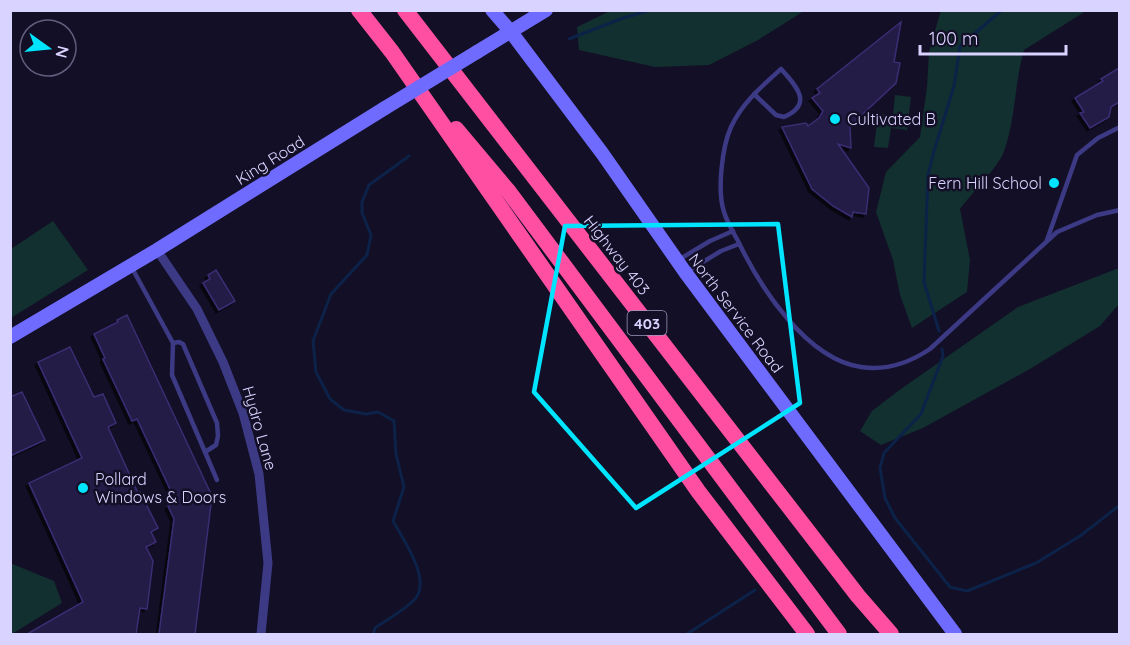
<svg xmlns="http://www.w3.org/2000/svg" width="1130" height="645" viewBox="0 0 1130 645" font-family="Quicksand,sans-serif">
<defs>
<filter id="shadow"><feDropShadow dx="-3" dy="3" stdDeviation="0" flood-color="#0009"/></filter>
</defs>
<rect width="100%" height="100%" fill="#130f26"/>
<g fill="#12302f">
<path d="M941,10L1086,11L1024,50C1014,84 1016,121 1003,154C997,168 970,195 960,209L970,260L967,292L912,328L900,295L893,260L876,212L886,172L920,137L927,87L929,52Z"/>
<path d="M610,11V10L804,11L758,40L709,65L655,67L579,50L577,27Z"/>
<path d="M895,95L911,97L907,130L891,128L888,148L874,147L878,114L893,115Z"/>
<path d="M53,221L88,270L11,318V249Z"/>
<path d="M1119,268V304L1100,326L1030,369L923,428L881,445L860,431L872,411L898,391L1018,307Z"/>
<path d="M10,563L54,581L62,603L12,634Z"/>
</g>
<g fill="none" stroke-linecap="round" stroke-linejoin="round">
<g stroke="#0c2248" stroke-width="3">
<path d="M569,39L623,18L651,10"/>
<path d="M939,331L924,282L928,175L934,151L954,86L960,46L1002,10"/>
<path d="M942,349L943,356L921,414L884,453L880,468L885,498L895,518L950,587L967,591L1036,563L1080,536L1120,505"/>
<path d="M373,634L375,628C388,619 403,611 414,600C433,581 403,539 393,521L404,487L396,454L394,421L378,412L366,414L344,410L330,399L316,372L313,341L331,294L367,255L371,235L362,213V202L369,185L409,156"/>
<path d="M687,634L755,590"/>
</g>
</g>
<g fill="#241b47" stroke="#3b2d73" stroke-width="1.5" filter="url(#shadow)">
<path d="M901,22L894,62L900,63L896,83L850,126L851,148L838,144L869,188L866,214L853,212L852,217L833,206L812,189L782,127L806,123L808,126L819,118L823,111L812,98L820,93L817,89Z"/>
<path d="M1119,68V102L1111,107L1109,117L1090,128L1080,113L1084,112L1075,98L1103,81L1101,79Z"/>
<path d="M216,270L235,301L219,310L203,283L210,279L208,275Z"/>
<path d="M127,315L212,496L195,634H159L174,519L168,506L176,502L137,419L132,421L103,359L105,358L94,334L118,322L117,320Z"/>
<path d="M70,347L94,397L103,394L116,423L108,427L138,493L140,492L158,528L151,532L156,542L146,547L153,561L147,609L140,608L136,634H27L83,602L29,483L82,458L38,362Z"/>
<path d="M22,392L45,440L10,456V397Z"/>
</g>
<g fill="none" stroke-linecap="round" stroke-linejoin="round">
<g stroke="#3d3a85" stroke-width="4.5">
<path d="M754,94L776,115L784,117C814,104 796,86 781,69C762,86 742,103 731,127C722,147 717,191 724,212C727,222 733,232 738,241C760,287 806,359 861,367C886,371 909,363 930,349L1057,232L1097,215L1120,210"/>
<path d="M1047,240L1077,155L1098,138L1120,127"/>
<path d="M680,259L710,241L733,231"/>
<path d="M132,268L173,343L172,375L205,452L216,445L218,436L217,423L183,344L179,342L173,343"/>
<path d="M688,271L721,251L739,244"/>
<path d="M205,452L217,480"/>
</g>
<path stroke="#3d3a85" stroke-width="9" d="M157,250L197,309L223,362L243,413L259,474L268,563L261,634"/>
<g stroke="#6f6bff" stroke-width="14">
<path d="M492,10L511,32L602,153L685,272L955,634"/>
<path d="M477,52L546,10"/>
<path d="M10,337L157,250L385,108"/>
</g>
<g stroke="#ff4fa3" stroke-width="16">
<path d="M359,10L392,52L698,491L807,634"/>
<path d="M405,10L858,596L891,634"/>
<path d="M456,129L509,192L839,634"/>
</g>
<path stroke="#6f6bff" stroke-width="14" d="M385,108L477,52"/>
</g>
<path fill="none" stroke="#00e5ff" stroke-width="4.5" stroke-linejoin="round" d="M778,224L800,403L636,508L534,392L565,226Z"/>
<g fill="#00e5ff" stroke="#130f26" stroke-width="2">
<circle cx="835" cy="119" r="6"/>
<circle cx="1054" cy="183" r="6"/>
<circle cx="83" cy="488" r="6"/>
</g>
<g text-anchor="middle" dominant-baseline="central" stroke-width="5" stroke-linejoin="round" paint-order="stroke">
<rect fill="#130f26" stroke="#9e99be" stroke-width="1.5" x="627.5" y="311" width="39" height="24" rx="4.5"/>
<g font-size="15" font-weight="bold" fill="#d9d4ff">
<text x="647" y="323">403</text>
</g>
<g font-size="16" fill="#d9d4ff" stroke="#130f26" text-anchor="start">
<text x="847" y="119">Cultivated B</text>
<text x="1042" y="183" text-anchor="end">Fern Hill School</text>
<text x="95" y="479">Pollard<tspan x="95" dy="18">Windows &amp; Doors</tspan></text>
</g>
<g font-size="16" fill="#d9d4ff" stroke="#130f26">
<text transform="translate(270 160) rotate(-32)">King Road</text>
<text transform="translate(617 255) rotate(52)">Highway 403</text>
<text transform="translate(736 313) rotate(53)">North Service Road</text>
<text transform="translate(260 428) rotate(74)">Hydro Lane</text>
</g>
</g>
<rect width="1130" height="645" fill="none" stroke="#d9d4ff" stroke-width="24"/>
<g transform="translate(48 48) rotate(105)"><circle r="28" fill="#130f26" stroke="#625e7d" stroke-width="1.5"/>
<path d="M0-4.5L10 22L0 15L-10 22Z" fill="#00e5ff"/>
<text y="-9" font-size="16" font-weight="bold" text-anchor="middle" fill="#d9d4ff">N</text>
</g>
<path d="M920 45v9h146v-9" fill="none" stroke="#d9d4ff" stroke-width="3"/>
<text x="929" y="45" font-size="18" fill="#d9d4ff" stroke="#130f26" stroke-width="4.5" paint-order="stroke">100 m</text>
</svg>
